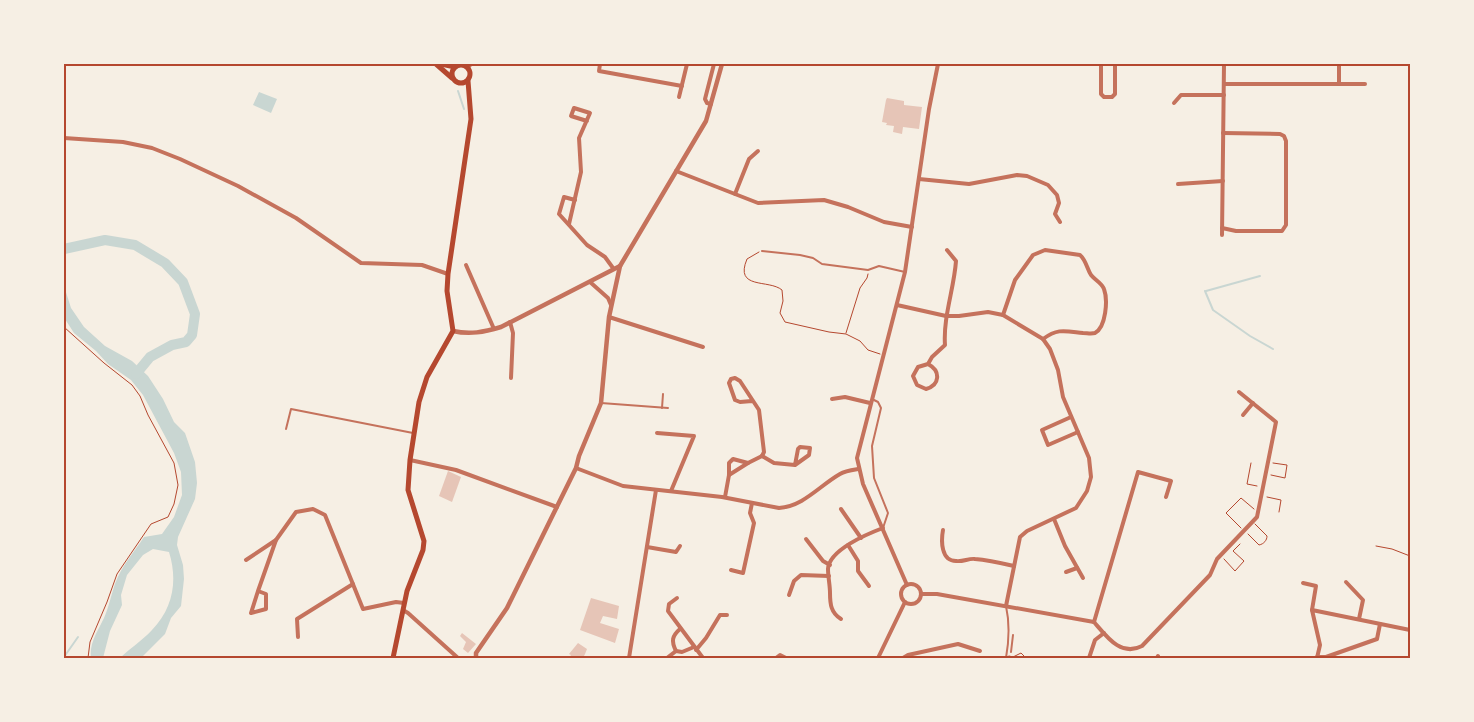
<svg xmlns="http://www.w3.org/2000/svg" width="1474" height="722" viewBox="0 0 1474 722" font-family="'IBM Plex Sans',sans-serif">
<rect width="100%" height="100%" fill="#f6efe4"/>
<g fill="#c9d6d2">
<path d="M259,92L277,99L271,113L253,105Z"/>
<path d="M64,286L71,308L84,327L105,346L132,361L148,376L163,399L174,422L185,433L195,462L197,483L195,499L178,537L177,545L183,565L184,579L181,606L171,618L165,634L141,658H120C130,648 142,641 152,630C173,608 178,581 169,552L153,549L143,555L127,575L121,595L122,605L110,631L103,658H91C89,643 98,631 104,618C109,607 111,595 115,584C121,567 134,552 144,537L162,534L174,517L182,495L181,472L174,453L143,395L131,380L108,364L96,351L74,333L65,319Z"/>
</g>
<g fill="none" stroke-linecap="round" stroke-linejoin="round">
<g stroke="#c9d6d2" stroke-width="2">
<path d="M458,91L464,109"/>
<path d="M1205,291L1213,310L1250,336L1273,349"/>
<path d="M1206,291L1260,276"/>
<path d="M64,657L78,637"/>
</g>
<path stroke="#c9d6d2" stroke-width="10" d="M64,249L105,240L135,245L165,263L183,282L195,314L192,335L186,342L172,345L150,357L136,374"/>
</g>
<g fill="#e6c5b7">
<path d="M887,98L904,101V105L922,107L919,129L903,127L902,134L893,132L894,126L886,125L887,123L882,122L886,100Z"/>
<path d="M448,471L461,477L452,502L439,496Z"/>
<path d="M591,598L619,606L617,619L603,616L600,623L619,629L615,643L580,630Z"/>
<path d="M462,633L476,644L468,653L463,649L466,642L460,636Z"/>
<path d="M578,643L587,649L585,654L583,658H569L571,655L569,654Z"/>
</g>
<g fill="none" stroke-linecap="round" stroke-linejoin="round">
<g stroke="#b5482f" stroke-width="1">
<path d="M759,252L747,259C734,290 769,279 782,290L783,301L780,313L785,322L829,332L846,334L860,341L868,350L880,354"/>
<path d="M64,327L104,363L132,385L140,396L148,415L174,463L178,485L174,504L168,517L151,524L117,574L107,602L90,642L88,658"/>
<path d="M846,333L860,288L867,278L868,274"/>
<path d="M1251,463L1247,484L1257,486"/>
<path d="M1271,475L1285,478L1287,465L1273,463"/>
<path d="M1267,497L1281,500L1279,512"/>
<path d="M1241,528L1226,513L1241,498L1254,509"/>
<path d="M1248,534L1259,545C1264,544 1267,540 1267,536L1255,524"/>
<path d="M1376,546L1392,549L1410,556"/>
<path d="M1224,559L1235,571L1244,561L1233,551L1240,544"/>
<path d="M1009,656L1013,657L1021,653L1026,658"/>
</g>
<g stroke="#c5725c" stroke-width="2">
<path d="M762,251L800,255L813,258L822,264L868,270L879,266L905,272"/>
<path d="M874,400L878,402L881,408L872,446L874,478L888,513L883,528"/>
<path d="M601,403L668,408"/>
<path d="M662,408L663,394"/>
<path d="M286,429L291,409L413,433"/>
<path d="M1011,652L1013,635"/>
<path d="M1006,658C1009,641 1010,624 1006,606"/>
</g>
<g stroke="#c5725c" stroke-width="4">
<path d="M600,64L599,71L682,86"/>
<path d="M1101,64V94L1104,97H1112L1115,94V64"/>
<path d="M468,67L471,64"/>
<path d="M1224,84H1365"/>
<path d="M1339,84V64"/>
<path d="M679,97L687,64"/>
<path d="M1174,103L1181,95H1224"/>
<path d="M711,104L707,103L705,99L714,64"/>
<path d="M64,138L123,142L152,148L180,159L238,186L296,218L361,263L422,265L448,274"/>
<path d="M676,171L758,203L824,200L848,207L884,222L912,227"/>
<path d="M919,179L969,184L1017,175L1027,176L1048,185L1057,195L1059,203L1055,214L1060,222"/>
<path d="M1178,184L1223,181"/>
<path d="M735,194L749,159L758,151"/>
<path d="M575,200L564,197L559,214L587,245L605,257L613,268"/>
<path d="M569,224L581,172L579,138L590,113L574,108L571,116L587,121"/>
<path d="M1222,228L1236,231H1282L1286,225V141L1284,136L1280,134L1223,133"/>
<path d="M1222,235L1224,64"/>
<path d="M466,265L494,329"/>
<path d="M590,282L608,298L611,305"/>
<path d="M897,305L946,316H959L988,312L1003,315L1043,339L1050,349L1058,370L1063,397L1089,458L1091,477L1087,491L1076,508L1027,531L1020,537L1006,606"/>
<path d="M1003,315L1015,280L1033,255L1045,250L1080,255C1086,260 1087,269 1091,275C1095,280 1102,283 1104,289C1108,300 1106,327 1095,333C1091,334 1087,333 1083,333C1065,331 1058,328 1043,339"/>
<path d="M609,317L703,347"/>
<path d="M510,322L513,333L511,378"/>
<path d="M928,364C941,371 940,385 926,389L917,385L913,376L918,367L928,364L932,357L945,345C943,317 954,289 956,261L947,250"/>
<path d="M832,399L845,397L870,403"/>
<path d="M752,401L740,402L735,400L729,383L731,379L735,378L740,381L759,410L764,452L762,456"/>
<path d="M1243,415L1253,403"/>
<path d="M1071,417L1042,430L1048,445L1078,432"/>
<path d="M657,433L694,436L671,491"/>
<path d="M762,456L774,463L795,465L809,455L810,448L800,447L798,449L795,465"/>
<path d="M410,460L456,470L557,507"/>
<path d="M576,468L623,486L722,497L779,508C804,506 819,486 840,474C845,471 852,470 858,469"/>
<path d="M729,475L748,463L762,456"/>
<path d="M725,497L729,475V463L733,459L748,463"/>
<path d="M841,509L861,538"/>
<path d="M1054,519L1065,546L1083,578"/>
<path d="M943,530C941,541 941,561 956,561C963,562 969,558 975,559C988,560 1001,563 1014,566"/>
<path d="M806,539L823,561L830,565"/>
<path d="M848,545L858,561V571L869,586"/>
<path d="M647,547L676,552L680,546"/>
<path d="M246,560L276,540"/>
<path d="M731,570L743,573L754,523L750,513L752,503"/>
<path d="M1066,572L1077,568"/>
<path d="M1346,582L1363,600L1359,619"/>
<path d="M1303,583L1316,586L1312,610"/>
<circle cx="911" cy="594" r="10"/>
<path d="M907,585L863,484L857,458L905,272L929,109L938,64"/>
<path d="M258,591L251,613L266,609V594L258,591L276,540L296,512L313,509L325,515L363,609L396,602L404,603"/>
<path d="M921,594H937L1094,622"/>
<path d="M789,595L794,581L801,575L829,576"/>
<path d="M677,598L669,604L668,611L703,658"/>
<path d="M403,610L408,613L458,658"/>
<path d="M841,619C831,613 830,604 830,593C830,585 828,577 828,569C829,550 867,534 883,528"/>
<path d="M1094,622C1107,637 1121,657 1142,646L1210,575L1217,559L1257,517L1276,422L1239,392"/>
<path d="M1094,622L1138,472L1171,481L1166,497"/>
<path d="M680,629C672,636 671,641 676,651L682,652L694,647"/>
<path d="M298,637L297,619L353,584"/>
<path d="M696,650L706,638L720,615H727"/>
<path d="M1317,657H1326L1377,639L1380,624"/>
<path d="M629,658L656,490"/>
<path d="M667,658L676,651"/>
<path d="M776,658L780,655L786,658"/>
<path d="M878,658L905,602"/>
<path d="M903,658L908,655L958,644L980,651"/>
<path d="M1089,658L1095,640L1104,633"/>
<path d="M1157,658L1158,656"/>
<path d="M1317,658L1320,645L1312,610L1410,630"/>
</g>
<g stroke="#c5725c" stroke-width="4.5">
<path d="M453,331C470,335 484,332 501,327L620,266"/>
<path d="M476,658V653L507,608L576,468L579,456L601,403L609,317L620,266L706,121L722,64"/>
</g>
<g stroke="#b5482f" stroke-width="5">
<path d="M436,64L452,78"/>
<path d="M441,64L455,67"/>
<circle cx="461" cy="74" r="9"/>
<path d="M393,658L407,591L423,550L424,541L408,490L410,460L419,402L427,377L453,331L447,291L448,274L471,119L468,81"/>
</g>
</g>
<rect width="1474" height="722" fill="none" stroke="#f6efe4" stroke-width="130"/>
<rect x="65" y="65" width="1344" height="592" fill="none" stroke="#b5482f" stroke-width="2"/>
</svg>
